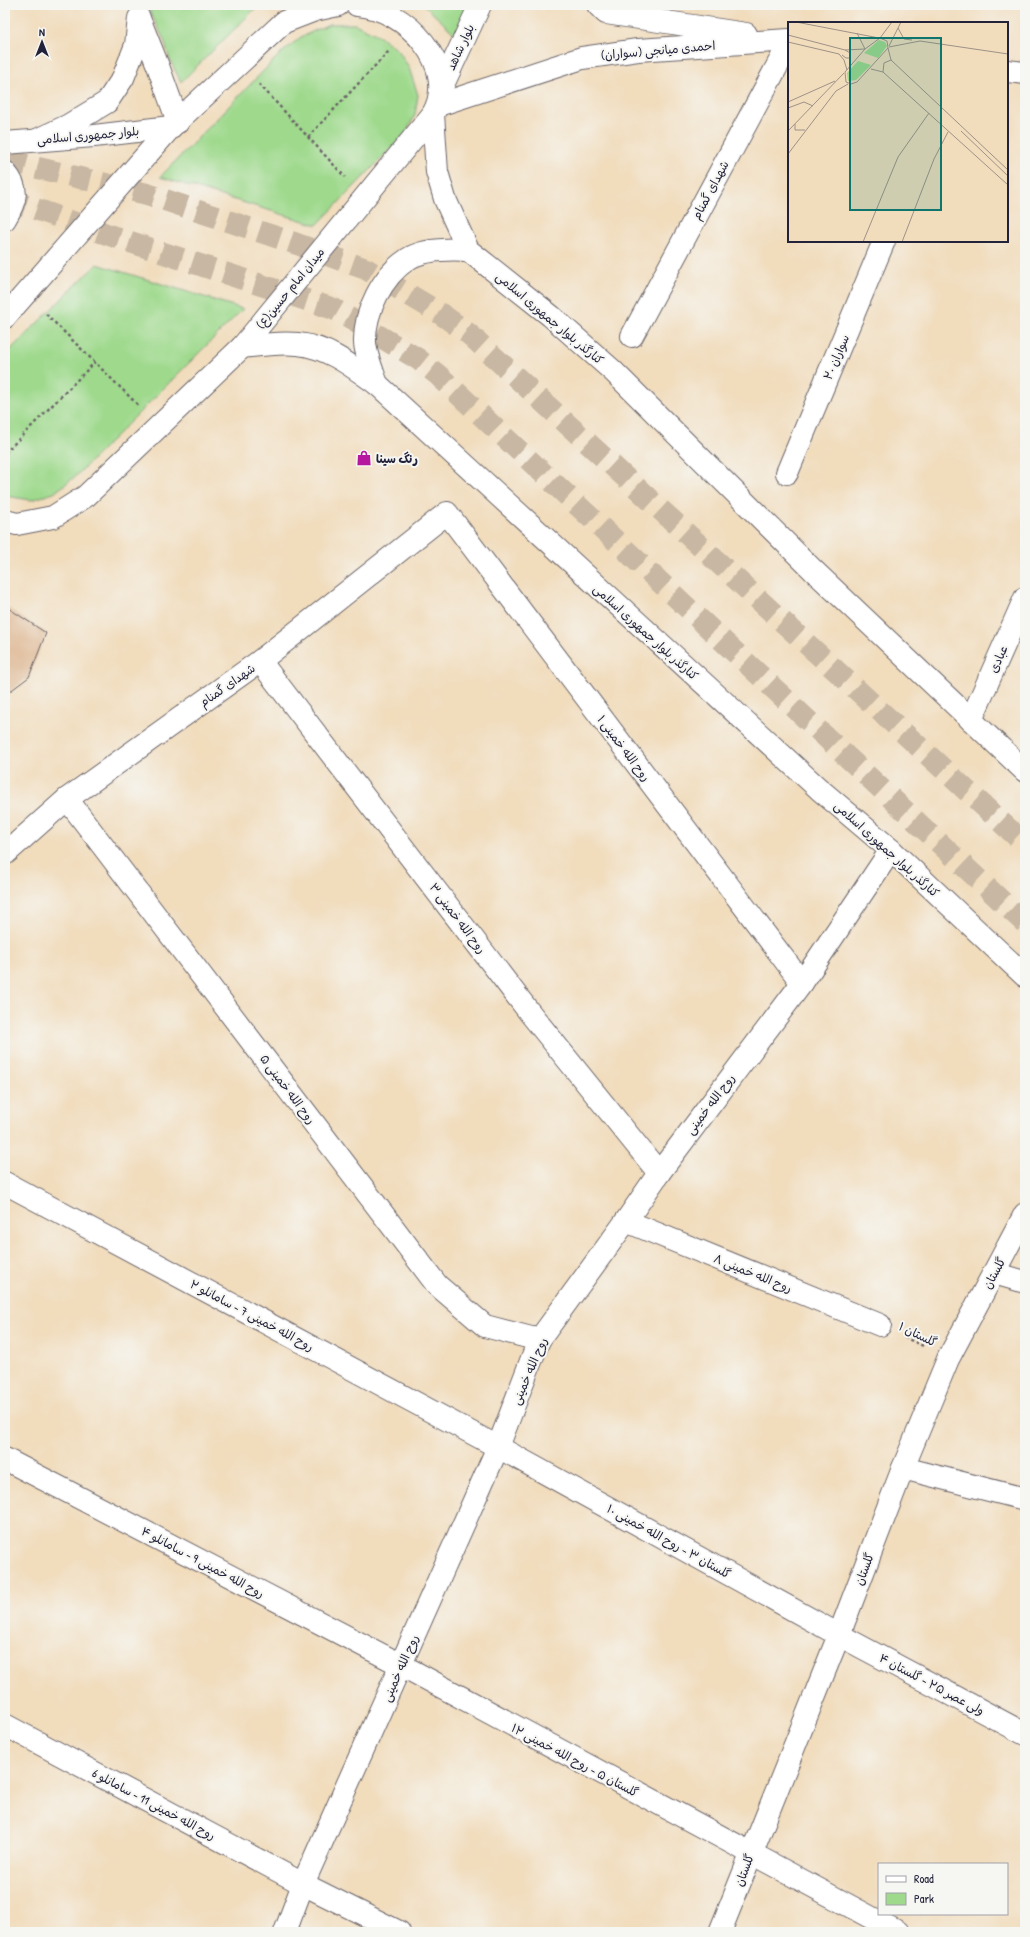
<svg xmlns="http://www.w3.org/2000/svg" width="1030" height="1937" viewBox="0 0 1030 1937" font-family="'Patrick Hand','Playpen Sans Arabic',sans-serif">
<rect width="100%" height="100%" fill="#f6f6f2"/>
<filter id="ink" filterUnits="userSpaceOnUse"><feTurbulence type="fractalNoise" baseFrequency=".025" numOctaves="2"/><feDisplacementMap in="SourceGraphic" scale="8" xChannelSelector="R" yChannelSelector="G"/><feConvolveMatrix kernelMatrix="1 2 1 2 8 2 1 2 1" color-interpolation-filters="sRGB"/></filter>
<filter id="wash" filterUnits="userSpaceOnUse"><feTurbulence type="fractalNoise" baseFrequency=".012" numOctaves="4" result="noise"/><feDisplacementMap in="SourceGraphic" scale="16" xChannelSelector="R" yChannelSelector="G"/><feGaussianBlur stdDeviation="0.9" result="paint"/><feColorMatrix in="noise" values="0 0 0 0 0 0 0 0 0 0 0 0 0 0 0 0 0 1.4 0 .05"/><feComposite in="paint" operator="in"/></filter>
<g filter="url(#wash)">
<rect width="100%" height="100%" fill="#f1dcbc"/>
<g fill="#9ed98c" stroke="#607e64">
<path d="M147,5H259L181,82L170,60L164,40Z"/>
<path d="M424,5H469L457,36Z"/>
<path d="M329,24H355L380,36L399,51L409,68L418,95L415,115L406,133L317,225L160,177L279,55L301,37Z"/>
<path d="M97,264L243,309L77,475L54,493L31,500L5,496V355Z"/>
</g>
<g id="blocks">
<path fill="#deb793" d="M5,606L46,633L29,677L5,695Z"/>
</g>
</g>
<g filter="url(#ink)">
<use href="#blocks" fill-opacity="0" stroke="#6a6368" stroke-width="1"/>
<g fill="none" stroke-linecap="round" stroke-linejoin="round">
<g stroke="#c8b7a2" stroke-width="22" stroke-dasharray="22 11" stroke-linecap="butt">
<path d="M5,160L147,194L297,244L366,269L441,314L469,334L1025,844"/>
<path d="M5,198L115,237L334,309L418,359L438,375L1025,923"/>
</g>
<g stroke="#6a6368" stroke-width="24">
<g id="minor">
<path d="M632,336L789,44"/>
<path d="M787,473L884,241"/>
<path d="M260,661L530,1013L659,1173"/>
<path d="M971,720L1025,598"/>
<path d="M67,799L437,1285L485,1326L539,1340"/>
<path d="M5,854L67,799L260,661L447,513L802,983"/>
<path d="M5,1183L498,1447L839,1635L1025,1734"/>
<path d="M626,1221L880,1325"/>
<path d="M994,1273L1025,1282"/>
<path d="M5,1459L401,1665L898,1932"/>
<path d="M903,1468L1025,1499"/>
<path d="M5,1725L303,1884L399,1932"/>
</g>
</g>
<g stroke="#6a6368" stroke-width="24">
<g id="tertiary">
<path d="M598,5L606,13L746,34"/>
<path d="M140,21L158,66L178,122"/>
<path d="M1007,71L1025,73"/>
<path d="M438,105L582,58L638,50L789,40"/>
<path d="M39,139L69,125L107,102L123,78L136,45L139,18"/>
<path d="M285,1932L303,1884L498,1447L539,1340L626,1221L659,1173L802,983L891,850"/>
<path d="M720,1932L839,1635L903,1468L948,1359L1025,1214"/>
</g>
</g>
<g stroke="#6a6368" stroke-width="24">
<g id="secondary">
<path d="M441,89L480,5"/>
<path d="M433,114L437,172L445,199L468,250L551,316L613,371L813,570L1025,771"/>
<path d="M5,143L94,136L171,127"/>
<path d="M5,172C20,189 16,201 5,219"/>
<path d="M5,317L171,127L284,22L315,10L338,5"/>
<path d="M242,347C260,345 279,342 298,344C328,347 353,367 377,384L819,789L891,850L1025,976"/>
<path d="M377,384C373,372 366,356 365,343C364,312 382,276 408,259C424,249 450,249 468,250"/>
<path d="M5,521L17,524L53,517L86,496L242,347L433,114C460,66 406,8 357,5"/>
</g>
</g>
<g stroke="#6a6368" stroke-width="2.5" stroke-dasharray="3 3" stroke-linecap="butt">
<path d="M259,84L345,177"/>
<path d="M308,137L390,50"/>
<path d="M46,314L139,406"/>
<path d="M5,453L95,362"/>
<path d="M904,1337L923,1346"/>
</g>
<use href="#minor" stroke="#fff" stroke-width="22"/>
<use href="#tertiary" stroke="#fff" stroke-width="22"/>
<use href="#secondary" stroke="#fff" stroke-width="22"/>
</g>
</g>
<defs>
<g id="shop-bare" transform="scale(1.2)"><path d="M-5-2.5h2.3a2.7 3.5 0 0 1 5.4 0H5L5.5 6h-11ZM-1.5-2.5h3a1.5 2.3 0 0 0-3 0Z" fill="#b5179e" stroke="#f6f6f2" stroke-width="2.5" paint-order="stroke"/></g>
</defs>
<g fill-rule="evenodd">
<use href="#shop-bare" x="364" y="458"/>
</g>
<g text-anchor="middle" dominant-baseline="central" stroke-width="4" stroke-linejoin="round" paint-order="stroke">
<g font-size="12" fill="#22223b" stroke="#f6f6f2">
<text transform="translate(460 47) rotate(-65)">بلوار شاهد</text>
<text transform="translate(658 50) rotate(-5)">احمدی میانجی (سواران)</text>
<text transform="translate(88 135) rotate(-5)">بلوار جمهوری اسلامی</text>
<text transform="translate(710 190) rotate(-62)">شهدای گمنام</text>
<text transform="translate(290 288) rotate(-51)">میدان امام حسین(ع)</text>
<text transform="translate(550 318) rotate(40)">کنارگذر بلوار جمهوری اسلامی</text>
<text transform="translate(836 357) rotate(-67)">سواران ۲۰</text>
<text transform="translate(646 632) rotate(42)">کنارگذر بلوار جمهوری اسلامی</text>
<text transform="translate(998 659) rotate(-66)">عبادی</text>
<text transform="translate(227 685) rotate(-35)">شهدای گمنام</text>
<text transform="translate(624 748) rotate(53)">روح الله خمینی ۱</text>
<text transform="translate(887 849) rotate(42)">کنارگذر بلوار جمهوری اسلامی</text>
<text transform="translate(458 918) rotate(53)">روح الله خمینی ۳</text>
<text transform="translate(288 1089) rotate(53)">روح الله خمینی ۵</text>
<text transform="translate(710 1104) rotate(-53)">روح الله خمینی</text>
<text transform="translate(753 1273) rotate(22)">روح الله خمینی ۸</text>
<text transform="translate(994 1273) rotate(-62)">گلستان</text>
<text transform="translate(252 1315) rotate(28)">روح الله خمینی 7 - سامانلو ۲</text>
<text transform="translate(918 1334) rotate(26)">گلستان ۱</text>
<text transform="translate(529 1371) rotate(-67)">روح الله خمینی</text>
<text transform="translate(669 1541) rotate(29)">گلستان ۳ - روح الله خمینی ۱۰</text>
<text transform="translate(203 1562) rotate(28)">روح الله خمینی 9 - سامانلو ۴</text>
<text transform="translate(864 1569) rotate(-69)">گلستان</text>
<text transform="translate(400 1668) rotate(-66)">روح الله خمینی</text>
<text transform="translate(932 1684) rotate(28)">ولی عصر ۲۵ - گلستان ۴</text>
<text transform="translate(575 1760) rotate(28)">گلستان ۵ - روح الله خمینی ۱۲</text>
<text transform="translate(154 1804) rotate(28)">روح الله خمینی 11 - سامانلو 6</text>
<text transform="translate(744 1870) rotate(-69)">گلستان</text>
</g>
<g font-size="12" font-weight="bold" fill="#22223b" stroke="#f6f6f2" text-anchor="start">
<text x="376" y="458">رنگ سینا</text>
</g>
</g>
<g transform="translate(788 22)">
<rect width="220" height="220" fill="#f1dcbc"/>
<path d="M91,18L97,20L99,24L90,36L76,31ZM70,39L83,43L68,58L60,59L59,51Z" fill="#9ed98c"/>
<path fill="none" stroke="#9e9288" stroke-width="1" d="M8,0L91,16M110,6L116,17L124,18M69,11L77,27M0,13L57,28L77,27M92,16L99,19L100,26L69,60L63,62L58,60L57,50L77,27ZM92,16L104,0M0,20L51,32L56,38L59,48M101,24L113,0M101,25L132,19L220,32M100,26L103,38L220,148M54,33L58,36H62V31L57,28M83,47L95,50L220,163M95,50L96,41L103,38M0,80L47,59M0,86L16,80L25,84M7,102V108H17M0,109L56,51M173,109L220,154M0,132L48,69L60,62M75,220L110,135L141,91M114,220L146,137L160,110"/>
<path fill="#0f766e" fill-opacity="0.15" stroke="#0f766e" stroke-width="2" d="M62,16H153V188H62Z"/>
<rect width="220" height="220" fill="none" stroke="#22223b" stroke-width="2"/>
</g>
<rect width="1030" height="1937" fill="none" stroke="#f6f6f2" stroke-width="20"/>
<rect x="878" y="1863" width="130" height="52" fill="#f6f6f2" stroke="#a1a1a9"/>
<rect x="886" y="1876" width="20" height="6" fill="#ffffff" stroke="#a1a1a9"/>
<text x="914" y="1883" font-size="12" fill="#22223b">Road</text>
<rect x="886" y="1893" width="20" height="12" fill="#9ed98c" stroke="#a1a1a9"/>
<text x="914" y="1903" font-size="12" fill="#22223b">Park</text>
<g transform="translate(42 42)" stroke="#f6f6f2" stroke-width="3" paint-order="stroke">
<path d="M0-3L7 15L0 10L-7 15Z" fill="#22223b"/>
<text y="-6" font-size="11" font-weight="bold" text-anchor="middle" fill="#22223b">N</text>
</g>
</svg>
